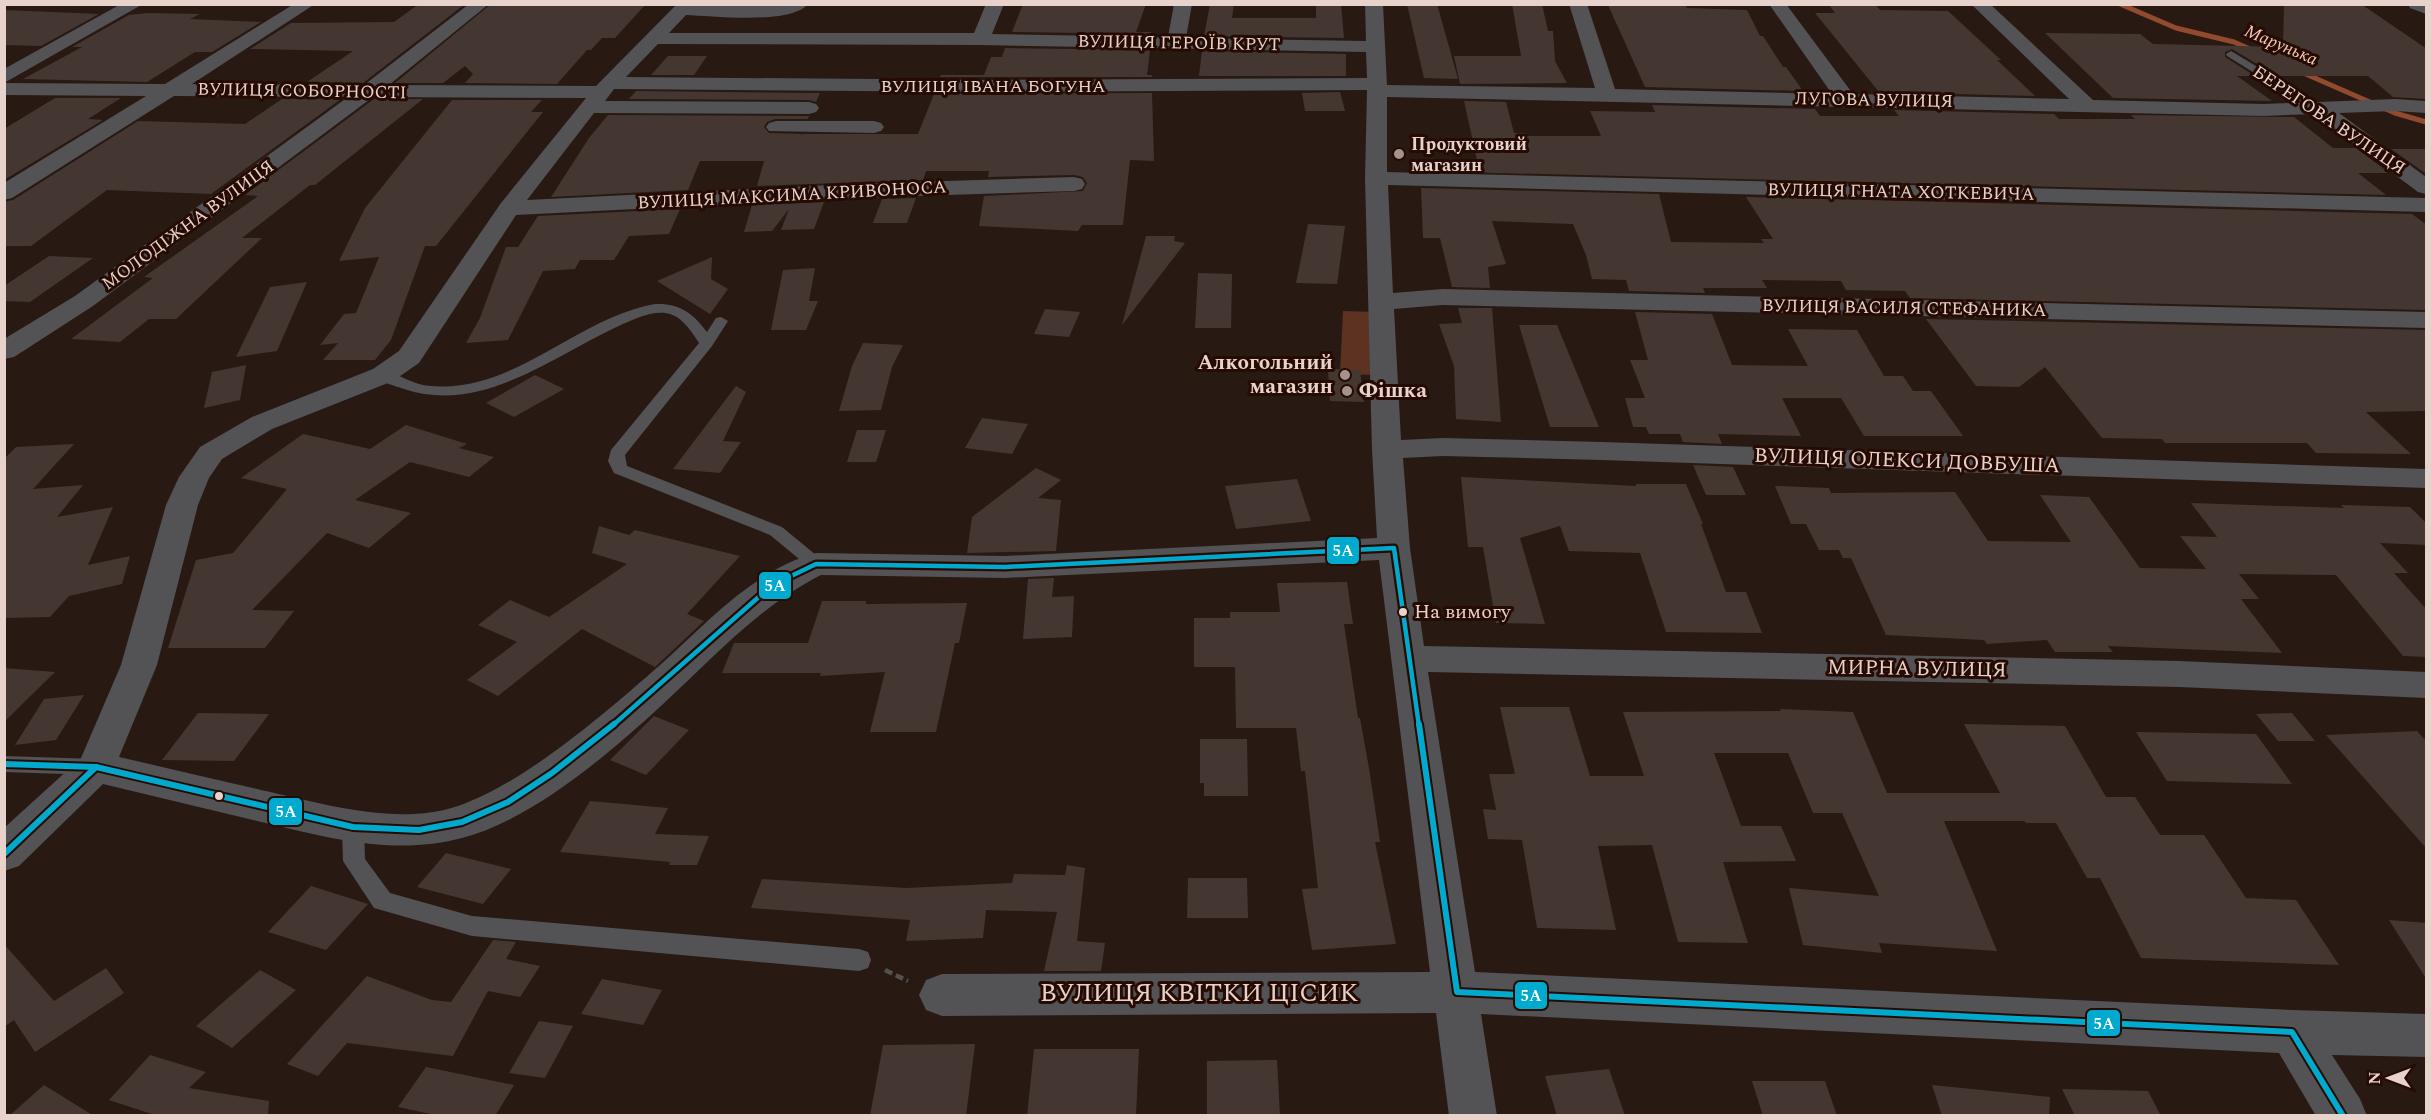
<svg xmlns="http://www.w3.org/2000/svg" width="2431" height="1120" viewBox="0 0 2431 1120" font-family="Spectral,serif">
<rect width="100%" height="100%" fill="#281913"/>
<path fill="#5e3221" d="M1343,311L1376,312L1379,375L1340,374Z"/>
<g fill="none" stroke-linecap="round" stroke-linejoin="round">
<g stroke="#914a2d" stroke-width="5">
<path d="M2120,4L2176,28L2234,42L2252,50"/>
<path d="M2301,72L2395,113L2426,122"/>
</g>
</g>
<g fill="#443732">
<path d="M419,4H465L363,83L307,82L353,51L250,49L291,23L394,22Z"/>
<path d="M491,4H646L615,38H602L591,50H587L557,84L465,83L473,74L465,66L443,83H395Z"/>
<path d="M1023,4H1146L1136,32H1151V34L1012,32Z"/>
<path d="M1210,4H1234L1232,18H1316V4H1341L1344,38L1204,36Z"/>
<path d="M1407,4H1437L1458,79L1424,78Z"/>
<path d="M1512,4H1542L1548,31H1553L1555,61L1567,83L1460,84L1454,56H1521Z"/>
<path d="M1652,4H1684L1687,8L1747,10L1760,36H1763L1783,67H1786L1803,91L1645,87L1608,5Z"/>
<path d="M1828,4H1875L1880,10L1948,11L2001,60H1997L2035,96L1879,92L1815,13H1835Z"/>
<path d="M2284,4H2361L2427,49V99L2393,97L2368,76H2277L2232,49L2225,52V57L2255,76H2237L2272,101L2113,98L2045,33L2140,34L2153,44L2283,47Z"/>
<path d="M4,10L99,14L41,46L4,45Z"/>
<path d="M148,13L200,14L190,19L261,22L212,52H195L147,82L23,79L82,47H72L129,15Z"/>
<path d="M1005,48L1150,50L1147,75H1152V77H940L941,75H984L991,57H1002Z"/>
<path d="M1202,51L1346,54V76H1199Z"/>
<path d="M668,56H707L694,75H651Z"/>
<path d="M636,91L812,93H820L816,102L809,100L629,99Z"/>
<path d="M1340,92L1345,111H1305L1302,93Z"/>
<path d="M1152,93L1154,161L1130,160L1123,225H1082L1078,231L979,226L984,196L1083,191L1087,183L1083,177L1074,175L988,177L989,171H926L923,180L757,186L764,161H700L688,190L551,197L589,138L608,115L809,116L808,119H775L767,122L764,127L769,133L802,134L801,136L803,134H918L934,94Z"/>
<path d="M55,98H121L88,119L103,120L4,180V129Z"/>
<path d="M282,99H341L211,194L107,190L31,246H4V202L13,200L138,121L245,124Z"/>
<path d="M374,99H423L315,185H310L242,238H262L176,319H149L120,342L71,339L153,278L144,277L258,196L245,195Z"/>
<path d="M452,100H542L531,112H543L436,246H425L391,340L375,360H323L338,343L320,345L344,314L356,313L379,257L339,261L365,208Z"/>
<path d="M1464,101L1506,102L1514,133H1526L1527,136H1601L1590,111L1655,112L1652,105L1815,109L1820,116H1899L1894,110L2054,114L2059,119H2135L2131,115L2294,117L2333,148H2356L2389,173H2358L2386,195L1420,171V160H1477Z"/>
<path d="M2391,149H2427V173H2425Z"/>
<path d="M1421,188L1659,194L1671,242L1764,243L1761,239H1773L1746,197L2412,214L2427,225V310L1910,298L1905,291L1846,290L1841,281L1762,280L1767,288H1703L1705,293L1629,291L1626,280L1592,279L1586,255L1573,224L1492,221L1506,264L1488,267L1490,288L1452,287L1440,238H1423Z"/>
<path d="M916,198L907,223H873L882,199Z"/>
<path d="M824,202L814,229L781,230L789,209L772,231L744,232L752,205Z"/>
<path d="M680,209L669,234L629,236L614,260H580L575,269L543,271L508,340L466,343L480,318L506,247H518L538,216Z"/>
<path d="M1308,224L1345,226L1337,284L1296,283Z"/>
<path d="M1146,236H1175L1174,241L1185,243L1122,325Z"/>
<path d="M49,256L93,258L30,302L4,301V286Z"/>
<path d="M712,257L711,279L728,289L710,314L657,281Z"/>
<path d="M815,268L809,301H818L806,330H771L783,270Z"/>
<path d="M1198,273L1232,274L1231,328H1195Z"/>
<path d="M307,282L277,351L236,357L270,287Z"/>
<path d="M1458,308H1492L1501,422L1456,419L1454,366L1439,324L1462,323Z"/>
<path d="M1045,309L1080,312L1069,337L1034,334Z"/>
<path d="M1635,312L1712,314L1732,365L1808,366L1788,329L1857,330L1884,376H1903L1913,391H1931L1963,436H1864L1841,398H1782L1801,436L1718,434L1722,444L1683,442L1680,434H1649L1646,427H1633L1625,398H1645L1630,360H1648Z"/>
<path d="M1926,319L2427,330V411L2366,412L2411,454L2316,453L2307,443H2165L2162,439L2102,438L2045,367L2019,387L1976,386Z"/>
<path d="M1519,325H1557L1599,427H1550Z"/>
<path d="M863,343L903,345L892,367L881,410L839,411L852,366Z"/>
<path d="M246,365L240,400L204,408L212,372Z"/>
<path d="M1328,369L1360,370L1364,402L1330,401Z"/>
<path d="M535,375L564,389L514,417L486,403Z"/>
<path d="M736,386L746,392L723,441L741,442L720,473L673,469Z"/>
<path d="M982,418L1028,424L1012,454L965,448Z"/>
<path d="M406,425L467,444L459,448L494,457L469,477L410,462L355,500L411,513L369,548L327,533L252,610L294,611L265,648H168L196,560L233,553L287,489L241,478L303,434L370,449Z"/>
<path d="M857,430H886L876,462H847Z"/>
<path d="M74,444L33,489L83,485L57,517L113,507L88,565L130,556L122,584L69,596L50,617L4,618V459L16,447Z"/>
<path d="M1693,465L1733,467L1746,495H1706Z"/>
<path d="M1036,468L1061,480L1038,498L1061,500L1056,551L967,553L972,517Z"/>
<path d="M1461,477L1636,486V484H1686L1703,524H1701L1726,592H1746L1762,633L1666,632L1640,553L1569,551L1560,526L1520,538L1545,624L1496,623L1483,547H1468Z"/>
<path d="M1297,479L1311,521L1236,529L1225,486Z"/>
<path d="M1775,486L1829,488L1831,493L1955,492L1988,541L2071,542L2040,495L2089,497L2140,568L2206,569L2180,536L2217,537L2191,503L2344,508L2341,505L2410,507L2427,524V545L2380,543L2408,573H2394L2427,610V657L2403,656L2336,575L2239,574L2259,599H2241L2282,653L2108,646L2113,652H2055L2047,640L1987,644L1984,640L1886,635L1851,558H1843L1839,550H1819L1806,524H1791Z"/>
<path d="M599,526L629,535L635,530L740,556L687,614L704,621L655,667L582,629L498,696L467,680L517,642L478,625L510,600L549,617L627,564L592,553Z"/>
<path d="M1054,578L1052,597L1074,596L1072,637L1023,639L1028,579Z"/>
<path d="M1347,582L1353,624H1344L1358,718H1360L1369,768L1380,842H1375L1396,944L1312,950L1302,889L1318,888L1305,771H1301L1296,728H1236L1235,667H1194V618H1230V612H1280L1277,583Z"/>
<path d="M822,601H866V604L967,603L959,643H955L936,732H870L885,672L820,676L821,673H722L734,643H808Z"/>
<path d="M4,668L55,672L4,722Z"/>
<path d="M84,695L56,740L15,745L44,699Z"/>
<path d="M1500,707H1569L1590,776H1644L1623,712L1781,711L1780,709L1853,712L1887,793H2000L1964,724L2065,726L2106,797H2135L2160,835H2204L2246,898L2296,900L2339,965L2141,958L2100,878H2087L2056,823H2026L2024,821H1944L1997,951L1879,943L1882,953L1803,945L1789,888L1879,896L1842,813H1813L1788,753H1714L1741,826H1781L1796,861L1723,862L1748,943L1678,942L1652,845L1598,846L1616,930L1537,928L1522,840L1488,839L1483,809L1496,810L1489,774H1515Z"/>
<path d="M198,713L269,714L234,761L162,760Z"/>
<path d="M2292,713L2315,741H2278L2256,714Z"/>
<path d="M654,716L689,730L646,775L610,760Z"/>
<path d="M2417,731L2427,742V849L2326,735Z"/>
<path d="M2136,732L2256,734L2292,784L2167,781Z"/>
<path d="M1200,739H1247L1248,796H1204V783H1200Z"/>
<path d="M590,801L668,808L655,834L709,836L697,865H669L670,862L560,852Z"/>
<path d="M446,853L511,869L483,904L417,887Z"/>
<path d="M1067,865L1085,868L1077,941L1105,943L1101,971H1044L1057,912L986,910L983,938L906,941L910,920L751,908L762,879L906,888L1012,883L1014,874L1065,875Z"/>
<path d="M1188,878H1247L1248,918H1187Z"/>
<path d="M311,886L368,904L326,950L268,932Z"/>
<path d="M2389,920L2427,923V980Z"/>
<path d="M493,940L516,942L506,959L540,966L520,997L488,991L453,1056L347,1043L318,1076L287,1064L367,976L432,1000L451,1002Z"/>
<path d="M4,944L54,1001L106,968L124,993L35,1052L14,1020L4,1027Z"/>
<path d="M260,970L296,990L232,1048L196,1026Z"/>
<path d="M602,979L662,990L643,1025L581,1014Z"/>
<path d="M539,1021L573,1026L545,1078L509,1073Z"/>
<path d="M975,1044L966,1116H870L883,1045Z"/>
<path d="M1034,1049H1139L1136,1116H1027Z"/>
<path d="M150,1055L206,1072L189,1088L269,1101L268,1116H158L109,1100Z"/>
<path d="M1277,1060L1280,1116H1207V1061Z"/>
<path d="M426,1067L514,1085L495,1116H440L398,1107Z"/>
<path d="M1609,1069L1625,1116H1557L1545,1076Z"/>
<path d="M1752,1081H1825L1837,1116H1763Z"/>
<path d="M44,1085L94,1116H9Z"/>
<path d="M1932,1085L2050,1097L2049,1116H1942Z"/>
<path d="M2062,1089L2148,1091L2161,1116H2075Z"/>
</g>
<g fill="none" stroke-linecap="round" stroke-linejoin="round">
<path stroke="#555151" stroke-width="4.5" stroke-dasharray="8 4" stroke-linecap="butt" d="M885,970L908,981"/>
<g fill="#535254" fill-rule="evenodd">
<path d="M2231,51L2324,107L2326,109L2324,111H2316L2227,56L2226,54Z"/>
<path d="M655,304C679,303 693,313 707,332L716,318L721,317L728,321L712,346L625,455L627,466L782,527L822,560L825,564L822,568H810L770,535L614,473L608,461L611,450L699,343C681,315 670,306 637,318C563,347 488,417 404,389C395,386 382,383 375,375L383,370C399,374 413,385 431,386C515,393 576,318 655,304Z"/>
<path d="M4,756L96,759L103,761L107,767L103,773L96,775L4,772Z"/>
<path d="M353,818L361,821L364,827L365,859L390,893L472,916L859,949L868,952L871,960L868,968L859,971L472,936L374,908L343,861L342,827L345,821Z"/>
</g>
<g fill="#535254" fill-rule="evenodd">
<path d="M121,4H143L4,83V69Z"/>
<path d="M294,4H315L192,84L364,85L469,4H489L389,85L596,86L677,4H808C791,25 712,16 686,15L669,33H974L986,4H1004L992,34L1168,37L1174,4H1192L1186,38L1366,41L1365,4H1383L1387,85L1595,88L1569,4H1587L1615,89L1832,94L1769,4H1786L1853,94L2069,99L1971,4H1990L2093,100L2264,104L2395,99L2426,101V113L2395,111L2339,113L2426,177V194L2418,192L2314,114L2264,116L1387,97V172L2426,198V212L1388,185L1393,293L1443,289L2426,312V328L1443,305L1394,309L1401,440L1443,438L1602,442L2426,469V488L1602,460L1443,456L1403,458L1410,548L1424,646L2179,661L2426,672V698L2179,687L1428,672L1475,972L2292,1010L2426,1014V1057L2332,1055L2360,1099L2367,1116H2316L2279,1053L1481,1014L1497,1116H1449L1436,1013L942,1016L926,1010L919,995L926,980L942,974L1430,972L1379,560L1005,578L821,575C755,608 705,667 650,716C600,761 528,821 462,838C391,857 322,836 253,820C203,808 153,796 103,784L19,866L4,871V828L81,758L121,665L166,505L179,477L200,447L252,417L373,369L399,351L501,203L586,98L373,97L93,306L14,357L4,359V339L75,296L348,97L174,96L12,198L4,200V183L146,96L4,95V83L165,84ZM658,44L981,45L1366,52L1367,78L989,80L626,77ZM614,89L989,92L1367,90L1365,178L1372,450L1377,538L1005,556L816,553C753,570 706,624 659,666C605,713 525,783 458,806C397,827 322,803 261,790C214,779 167,768 119,757L157,665L198,505L209,478L222,459L272,429L393,381L419,363L516,215L851,198L1074,191L1082,189L1085,184L1082,179L1074,177L851,184L527,200L594,113L809,114L816,112L819,108L816,104L809,102L605,101Z"/>
<path d="M2408,4H2426V14L2410,8Z"/>
<path d="M776,121H874L881,123L884,127L881,131L874,133L769,131L766,127L769,123Z"/>
</g>
<g stroke="#260b03" stroke-width="9">
<path id="bus-1-far1" d="M612,726L761,595L785,579L816,564L1005,567L1394,548L1419,726"/>
</g>
<g stroke="#260b03" stroke-width="10">
<g id="bus-1">
<path d="M1419,724L1457,992L2292,1032L2343,1116"/>
<path d="M4,764L96,767L353,827L419,830L462,822L508,802L552,773L614,724"/>
<path d="M4,854L96,767"/>
</g>
</g>
<use href="#bus-1-far1" stroke="#00a9ce" stroke-width="4.5"/>
<use href="#bus-1" stroke="#00a9ce" stroke-width="6"/>
</g>
<g fill="#a4928b" stroke="#260b03" stroke-width="2">
<circle cx="1399" cy="154" r="6"/>
<circle cx="1345" cy="375" r="6"/>
<circle cx="1347" cy="391" r="6"/>
</g>
<g fill="#e7d3cc" stroke="#260b03" stroke-width="2">
<circle cx="1403" cy="612" r="5"/>
<circle cx="219" cy="796" r="5"/>
</g>
<g text-anchor="middle" dominant-baseline="central" stroke-width="6" stroke-linejoin="round" paint-order="stroke">
<g font-size="18" fill="#e7d3cc" stroke="#260b03">
<text transform="translate(1179 43) rotate(1)">ВУЛИЦЯ ГЕРОЇВ КРУТ</text>
<text x="993" y="86">ВУЛИЦЯ ІВАНА БОГУНА</text>
<text transform="translate(302 91) rotate(1)">ВУЛИЦЯ СОБОРНОСТІ</text>
<text transform="translate(1874 100) rotate(1)">ЛУГОВА ВУЛИЦЯ</text>
<text transform="translate(2329 120) rotate(34)">БЕРЕГОВА ВУЛИЦЯ</text>
<text transform="translate(1901 192) rotate(1)">ВУЛИЦЯ ГНАТА ХОТКЕВИЧА</text>
<text transform="translate(792 195) rotate(-3)">ВУЛИЦЯ МАКСИМА КРИВОНОСА</text>
<text transform="translate(188 225) rotate(-36)">МОЛОДІЖНА ВУЛИЦЯ</text>
<text transform="translate(1904 308) rotate(1)">ВУЛИЦЯ ВАСИЛЯ СТЕФАНИКА</text>
</g>
<g font-size="18" font-style="italic" fill="#f5c8b7" stroke="#260b03">
<text transform="translate(2281 45) rotate(23)">Марунька</text>
</g>
<g font-size="18" font-weight="bold" fill="#e7d3cc" stroke="#260b03" text-anchor="start">
<text x="1411" y="144">Продуктовий<tspan x="1411" dy="21">магазин</tspan></text>
</g>
<g font-size="20" fill="#e7d3cc" stroke="#260b03" text-anchor="start">
<text x="1414" y="612">На вимогу</text>
</g>
<g font-size="21" font-weight="bold" fill="#e7d3cc" stroke="#260b03" text-anchor="end">
<text x="1333" y="363">Алкогольний<tspan x="1333" dy="24">магазин</tspan></text>
<text x="1359" y="391" text-anchor="start">Фішка</text>
</g>
<g font-size="21" fill="#e7d3cc" stroke="#260b03">
<text transform="translate(1907 461) rotate(2)">ВУЛИЦЯ ОЛЕКСИ ДОВБУША</text>
<text transform="translate(1917 669) rotate(1)">МИРНА ВУЛИЦЯ</text>
</g>
<g font-size="26" fill="#e7d3cc" stroke="#260b03">
<text x="1199" y="993">ВУЛИЦЯ КВІТКИ ЦІСИК</text>
</g>
</g>
<g stroke="#260b03" stroke-width="2">
<rect x="1326" y="536" width="34" height="29" rx="6" fill="#00a9ce"/>
<rect x="758" y="571" width="34" height="29" rx="6" fill="#00a9ce"/>
<rect x="268" y="797" width="35" height="29" rx="6" fill="#00a9ce"/>
<rect x="1514" y="981" width="34" height="29" rx="6" fill="#00a9ce"/>
<rect x="2086" y="1009" width="35" height="28" rx="6" fill="#00a9ce"/>
</g>
<g font-size="16" text-anchor="middle" font-weight="bold" fill="#fff">
<text x="1343" y="556">5А</text>
<text x="775" y="591">5А</text>
<text x="286" y="817">5А</text>
<text x="1531" y="1001">5А</text>
<text x="2104" y="1029">5А</text>
</g>
<rect width="2431" height="1120" fill="none" stroke="#e7d3cc" stroke-width="12"/>
<g transform="translate(2389 1078) rotate(270)" stroke="#260b03" stroke-width="4.5" paint-order="stroke">
<path d="M0-4.5L10 22L0 15L-10 22Z" fill="#e7d3cc"/>
<text y="-9" font-size="16" font-weight="bold" text-anchor="middle" fill="#e7d3cc">N</text>
</g>
</svg>
